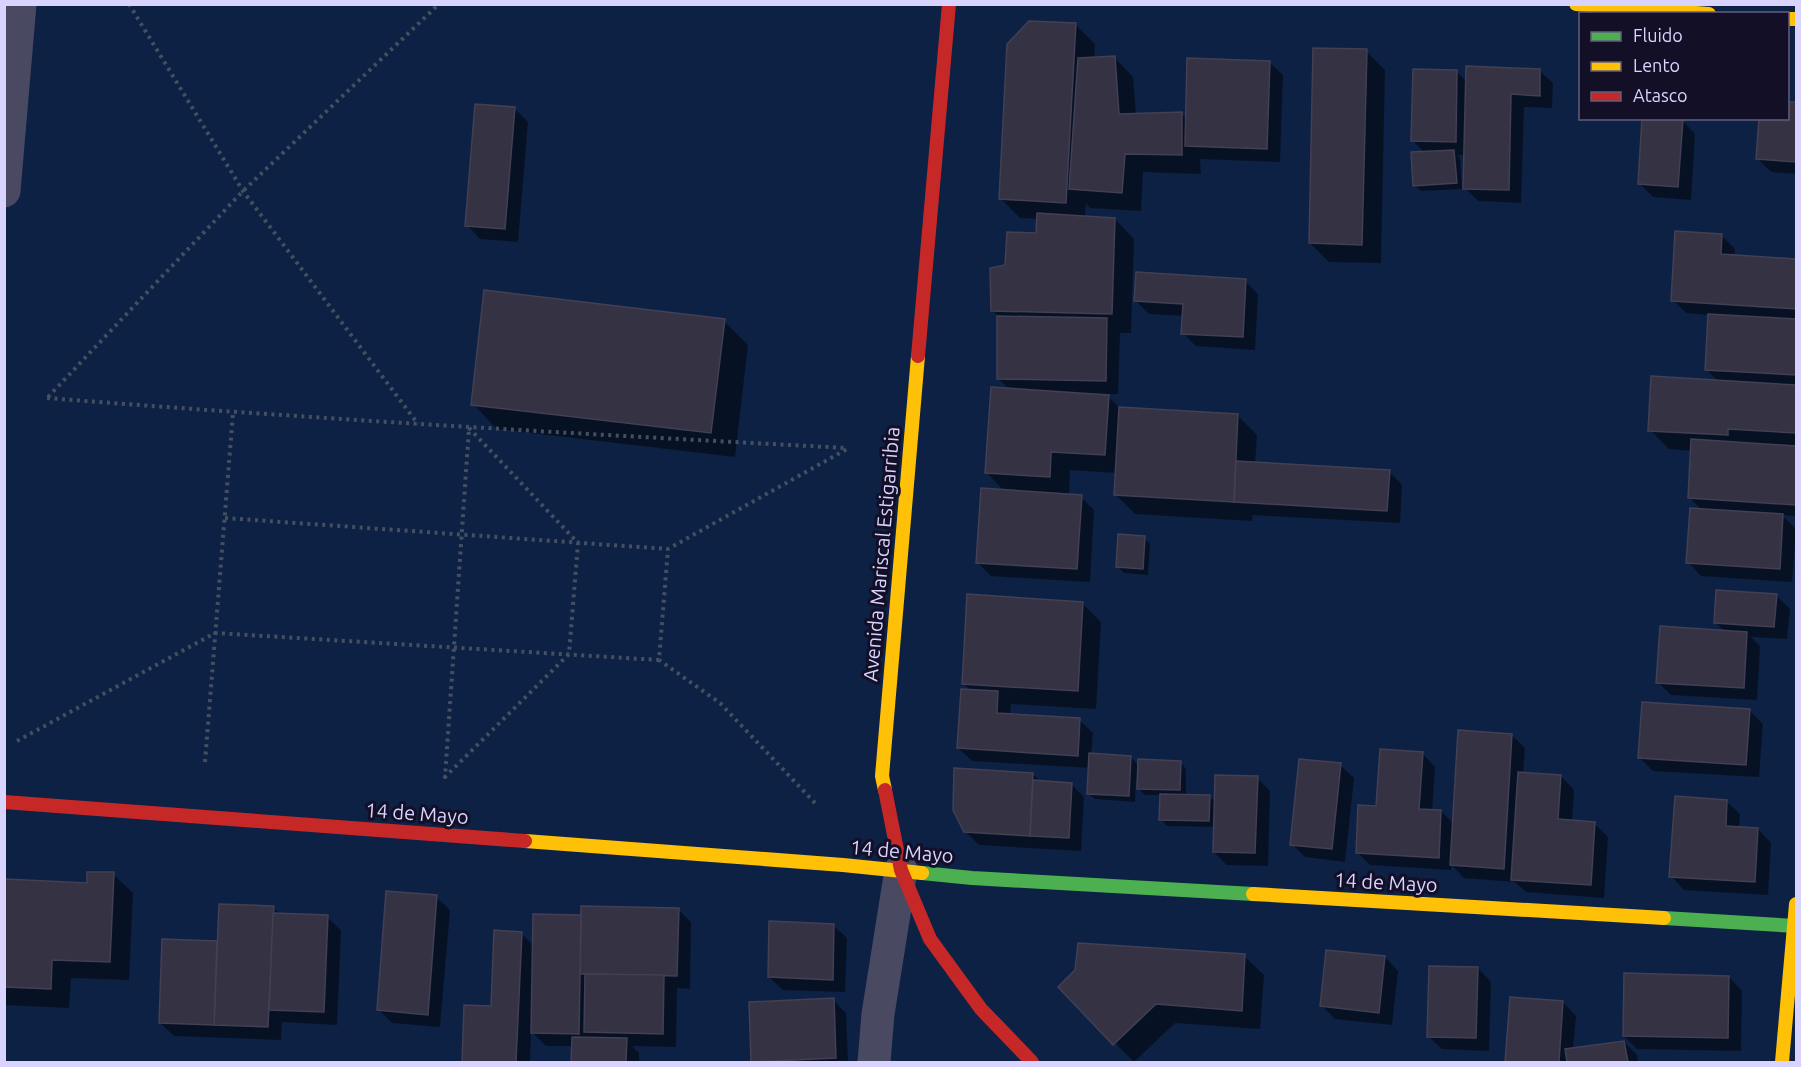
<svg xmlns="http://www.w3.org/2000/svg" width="1801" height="1067" viewBox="0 0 1801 1067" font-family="Ubuntu,sans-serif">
<rect width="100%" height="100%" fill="#161421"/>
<path fill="#0d2144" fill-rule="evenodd" d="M5,5H1796V1062H5ZM1580,14H1788V118H1580Z"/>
<g fill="#0007">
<path d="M1076,25L1095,44L1094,58L1114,57L1133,77L1136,115L1181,113L1187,120L1269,62L1283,75L1280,162L1200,159L1201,174L1143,172L1141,211L1090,208L1086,203L1085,218L1115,219L1134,239L1131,333H1120L1118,394H1106L1121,409L1238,416L1257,435L1255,464L1389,471L1402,485L1400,523L1253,515L1252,521L1135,514L1116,495L1117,473L1070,470L1069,496L1081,497L1094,510L1090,582L991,576L978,563L1005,492L987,473L1010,390L998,378L999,317L993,311L1006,266L1037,235L1038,219L1020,218L1000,198Z"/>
<path d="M1366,51L1385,70L1381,263L1329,262L1310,243Z"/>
<path d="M1539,70L1553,83L1552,108L1524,107L1521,203L1478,201L1465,188L1466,155H1457L1460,158L1462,189L1421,191L1414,185L1425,153L1413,141L1456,71L1467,82Z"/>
<path d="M1788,103L1796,104V174L1771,172L1758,159L1788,118Z"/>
<path d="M514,108L528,122L518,242L480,239L467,225Z"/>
<path d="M1682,120L1695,134L1691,200L1653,197L1640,184Z"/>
<path d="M1722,236L1735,249L1734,257L1796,260V516L1782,515L1796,529L1792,582L1701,576L1688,562L1703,511L1689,497L1692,451L1669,449L1650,430L1718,381L1706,369L1709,315L1686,313L1673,300Z"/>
<path d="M1245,281L1258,294L1255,350L1196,346L1183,333L1184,316L1149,314L1136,301Z"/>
<path d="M724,321L748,345L735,457L497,429L473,404Z"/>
<path d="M1144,538L1150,544L1148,575L1124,573L1118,567Z"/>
<path d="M1776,595L1790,609L1787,639L1751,637L1760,646L1757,700L1671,695L1658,682L1725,632L1715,622Z"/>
<path d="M1082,603L1101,622L1096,709L1011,704L1010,716L1079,720L1093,733L1091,755L1131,757L1139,766L1180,762L1186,769V796L1210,797L1216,802L1257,778L1270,791L1268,866L1227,865L1214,852L1215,827L1167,826L1161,819L1162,795H1145L1139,789V779H1136L1135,802L1095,799L1088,793L1090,768L972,761L958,748L971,691L963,683Z"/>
<path d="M1749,710L1763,724L1759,777L1653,771L1640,758Z"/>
<path d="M1512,735L1525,748L1523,774L1561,776L1574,790L1572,822L1594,823L1608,837L1604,898L1526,892L1515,882L1464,878L1452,865L1451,870L1370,865L1357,852L1378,808L1422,753L1435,767L1432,811H1441L1454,824Z"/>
<path d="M1340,765L1354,778L1345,862L1305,857L1292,844Z"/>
<path d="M1033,774L1040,782L1071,784L1084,797L1081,851L979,845L965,831Z"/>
<path d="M1726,801L1740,814L1739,828L1758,829L1771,843L1768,895L1684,890L1671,876Z"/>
<path d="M113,874L133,893L129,980L71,978L69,1008L4,1005V883L88,884Z"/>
<path d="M436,897L450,910L440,1027L392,1023L379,1010Z"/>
<path d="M273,907L281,915L327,917L341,930L337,1025L282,1022L281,1040L174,1036L160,1023L164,941L218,943Z"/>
<path d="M678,909L691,922L690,989L677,988L676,1047L632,1046L639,1053V1062H573V1046H546L531,1031L530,1062H463L466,1006L492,1008L521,933L534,946L583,916Z"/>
<path d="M833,925L847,938L845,992L783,990L769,977Z"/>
<path d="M1244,956L1264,975L1260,1029L1175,1023L1134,1062L1060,987Z"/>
<path d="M1385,957L1398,971L1392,1025L1335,1019L1322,1006Z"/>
<path d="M1478,968L1491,982L1489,1051L1442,1049L1428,1036Z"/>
<path d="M1729,977L1742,991L1741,1051L1637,1049L1624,1036Z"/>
<path d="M1511,999L1563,1002L1576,1016L1573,1049L1624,1042L1637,1055L1638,1062H1507Z"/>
<path d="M833,1000L846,1013L848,1062L753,1061Z"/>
</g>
<g fill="#343243" stroke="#433f54" stroke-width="1.5">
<path d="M1029,21L1076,23L1066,203L999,199L1007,44Z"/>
<path d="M1313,48L1367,49L1362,245L1309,243Z"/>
<path d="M1115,56L1119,114L1182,112V155L1125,154L1122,193L1069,189L1078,58Z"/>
<path d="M1187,58L1270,61L1267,149L1185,146Z"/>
<path d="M1466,66L1540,69V96L1511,94L1509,190L1463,189Z"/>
<path d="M1413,69L1457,70L1456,142L1411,141Z"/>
<path d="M1788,102H1796V162L1756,159L1759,118H1788Z"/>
<path d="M475,104L515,107L505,229L465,226Z"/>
<path d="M1642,118L1683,119L1678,187L1638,184Z"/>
<path d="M1454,150L1457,183L1413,186L1411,152Z"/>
<path d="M1037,213L1115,218L1112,314L991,311L990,268L1005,265L1007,232L1036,233Z"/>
<path d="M1675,231L1722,234L1721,254L1796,259V309L1671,301Z"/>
<path d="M1136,272L1246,279L1243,337L1181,334L1183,304L1134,301Z"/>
<path d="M484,290L725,319L711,433L471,405Z"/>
<path d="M1708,314L1796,319V375L1705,370Z"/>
<path d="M997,316L1107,318L1106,381L997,379Z"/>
<path d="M1651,376L1796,385V433L1728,429V435L1648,431Z"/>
<path d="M991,387L1109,395L1105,455L1051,452L1050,477L985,473Z"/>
<path d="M1119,407L1238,414L1234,502L1114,495Z"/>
<path d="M1691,439L1796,446V505L1688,498Z"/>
<path d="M1236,461L1390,470L1387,511L1234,502Z"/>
<path d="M981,488L1082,495L1077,569L976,563Z"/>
<path d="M1690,508L1783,514L1780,569L1686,563Z"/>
<path d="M1118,534L1145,536L1143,569L1116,567Z"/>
<path d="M1716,590L1777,594L1774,627L1714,623Z"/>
<path d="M967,594L1083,602L1078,691L962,684Z"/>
<path d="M1660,626L1747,632L1744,688L1656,683Z"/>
<path d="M961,689L998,691L997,713L1080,718L1078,756L957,748Z"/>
<path d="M1642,702L1750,709L1746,765L1638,758Z"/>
<path d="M1458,730L1512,734L1504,869L1450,865Z"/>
<path d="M1380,749L1423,752L1419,809L1441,810L1439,858L1356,853L1358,805L1376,806Z"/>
<path d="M1089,753L1131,756L1129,796L1087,794Z"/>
<path d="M1138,759L1181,761L1180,790L1137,789Z"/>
<path d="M1299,759L1341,763L1332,849L1290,845Z"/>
<path d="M954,768L1033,773L1030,836L964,832L953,810Z"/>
<path d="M1518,772L1561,775L1558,819L1595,822L1591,885L1511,880Z"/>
<path d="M1215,775L1258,776L1255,853L1213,852Z"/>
<path d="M1033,780L1072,783L1069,838L1030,836Z"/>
<path d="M1160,794L1210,795L1209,821L1159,820Z"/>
<path d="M1675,796L1727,800L1726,826L1758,828L1755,882L1669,877Z"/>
<path d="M87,872H114L110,962L52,960L51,989L4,987V881L6,879L87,883Z"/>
<path d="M386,891L437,895L428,1015L377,1010Z"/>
<path d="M219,904L274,906L268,1027L214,1025Z"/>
<path d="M581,906L679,908L677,976L580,974Z"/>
<path d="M273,913L328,915L324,1012L269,1010Z"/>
<path d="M533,914L581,915L579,1034L531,1033Z"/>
<path d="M769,921L834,924L833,980L768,977Z"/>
<path d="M494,930L522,932L516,1062H462L464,1005L491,1006Z"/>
<path d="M162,939L217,941L214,1025L159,1023Z"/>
<path d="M1078,943L1245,954L1242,1011L1156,1004L1113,1045L1058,987L1075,970Z"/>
<path d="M1326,950L1385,956L1379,1013L1320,1006Z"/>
<path d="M1429,966L1478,967L1476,1038L1427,1037Z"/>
<path d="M1624,973L1729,976L1728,1038L1623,1036Z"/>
<path d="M585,974L664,975L663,1034L584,1032Z"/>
<path d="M1510,997L1563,1001L1559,1062H1505Z"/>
<path d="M834,998L836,1058L751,1062L749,1002Z"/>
<path d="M572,1037L627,1038L626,1062H571Z"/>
<path d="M1624,1041L1628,1062H1567L1565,1049Z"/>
</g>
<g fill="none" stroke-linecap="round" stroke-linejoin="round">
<g stroke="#44505f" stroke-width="4" stroke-dasharray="3 4.5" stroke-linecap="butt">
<path d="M129,4L243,191L418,424"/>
<path d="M48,397L243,191L439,4"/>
<path d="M47,398C314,419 580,434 847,448"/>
<path d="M469,428L578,543L569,654L445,777Z"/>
<path d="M225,518L668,549"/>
<path d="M17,741L215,633L659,660"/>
<path d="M205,762L233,413"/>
<path d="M815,803L720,703L659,660L668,549L847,449"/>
</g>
<g stroke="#4a4962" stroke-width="33">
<path d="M4,191L20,4"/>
<path d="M874,1062L878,1014L901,870"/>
</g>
<g stroke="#4caf50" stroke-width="14">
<path d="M922,873L972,878L1253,894"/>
<path d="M1664,918L1796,926"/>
</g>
<g stroke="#ffc107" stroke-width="14">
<path d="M1576,4L1709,14"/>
<path d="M1788,19H1796"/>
<path d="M885,790L882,776L918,356"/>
<path d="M525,841L843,865L922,873"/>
<path d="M1253,894L1664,918"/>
<path d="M1782,1062L1796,904"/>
</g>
<g stroke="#c62828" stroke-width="14">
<path d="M918,356L949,4"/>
<path d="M885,790L901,870L930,939L981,1009L1032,1062"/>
<path d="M4,802L525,841"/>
</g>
</g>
<g text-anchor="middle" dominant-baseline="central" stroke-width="6" stroke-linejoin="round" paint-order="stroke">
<g font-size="20" fill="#d9d4ff" stroke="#130f26">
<text transform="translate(881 554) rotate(-85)">Avenida Mariscal Estigarribia</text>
<text transform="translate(417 813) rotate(4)">14 de Mayo</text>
<text transform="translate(902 851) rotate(5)">14 de Mayo</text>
<text transform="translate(1386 882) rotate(3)">14 de Mayo</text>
</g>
</g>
<rect width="1801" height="1067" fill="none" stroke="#d9d4ff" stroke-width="12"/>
<rect x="1579" y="12" width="210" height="108" fill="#130f26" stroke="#625e7d" stroke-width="1.5"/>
<rect x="1591" y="32" width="30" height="9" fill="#4caf50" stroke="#625e7d" stroke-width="1.5"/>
<text x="1633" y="42" font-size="18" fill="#d9d4ff">Fluido</text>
<rect x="1591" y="62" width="30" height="9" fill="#ffc107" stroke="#625e7d" stroke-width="1.5"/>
<text x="1633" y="72" font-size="18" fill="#d9d4ff">Lento</text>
<rect x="1591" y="92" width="30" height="9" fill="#c62828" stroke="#625e7d" stroke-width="1.5"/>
<text x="1633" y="102" font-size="18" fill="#d9d4ff">Atasco</text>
</svg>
